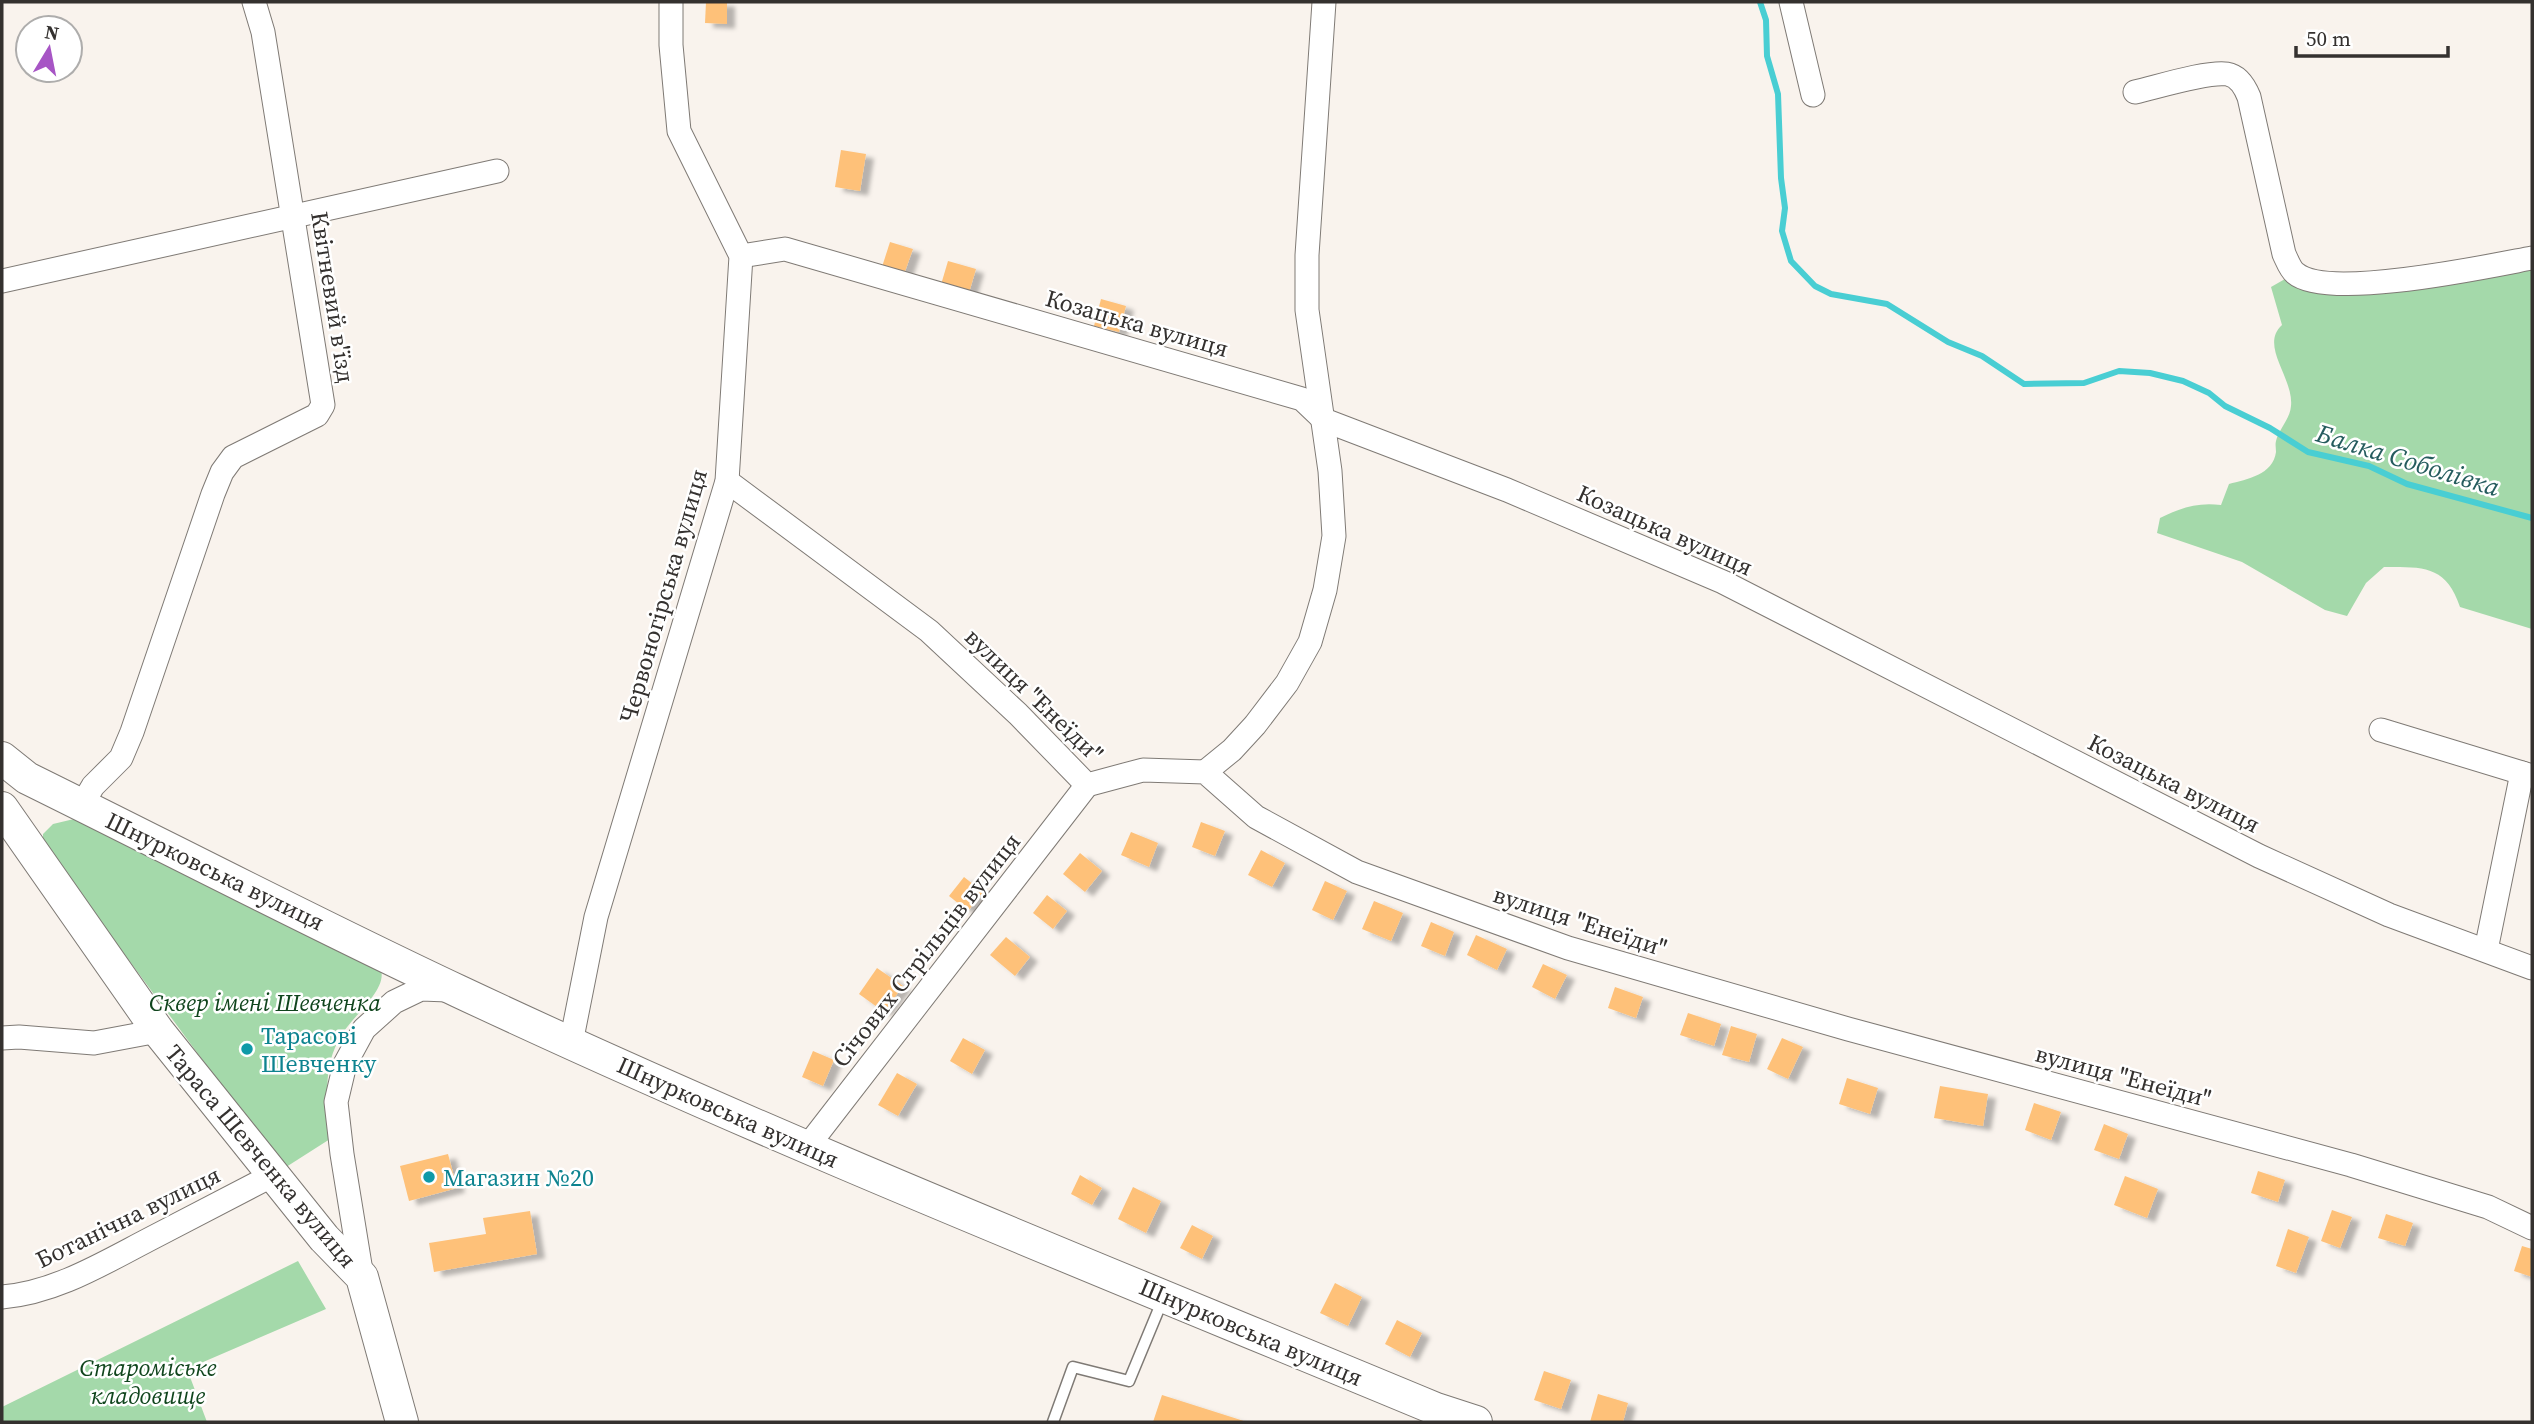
<svg xmlns="http://www.w3.org/2000/svg" width="2534" height="1424" viewBox="0 0 2534 1424" font-family="'Source Serif 4',serif">
<defs>
<filter id="shadow"><feDropShadow dx="8" dy="4.5" stdDeviation="2" flood-color="#0004"/></filter>
</defs>
<rect width="100%" height="100%" fill="#f9f3ed"/>
<g fill="#a4d9aa">
<path d="M2532,265V629L2460,607C2446,565 2423,567 2384,567L2366,583L2347,616L2325,610L2242,562L2157,533L2160,518C2181,508 2197,502 2221,505L2229,484C2247,479 2273,475 2276,452C2276,448 2275,445 2276,441C2279,429 2290,419 2291,406C2294,378 2259,346 2282,325L2271,287L2285,279Z"/>
<path d="M74,819L90,822L381,970C387,990 353,1016 343,1033C319,1070 330,1099 330,1139L283,1169L43,844V834L53,824Z"/>
<path d="M298,1261L326,1309L187,1369L207,1422H2V1407Z"/>
</g>
<g fill="none" stroke-linecap="round" stroke-linejoin="round">
<path stroke="#49ced3" stroke-width="6" d="M1760,2L1766,20L1767,56L1778,94L1781,178L1785,208L1782,231L1791,261L1815,286L1831,294L1887,304L1948,342L1982,356L2024,384L2084,383L2119,371L2150,373L2183,381L2209,393L2225,406L2270,428L2308,452L2369,466L2407,484L2532,518"/>
</g>
<g fill="#fec179" filter="url(#shadow)">
<path d="M706,2H727V24L705,23Z"/>
<path d="M841,150L866,154L860,191L835,187Z"/>
<path d="M890,242L913,249L903,277L881,270Z"/>
<path d="M948,261L976,269L968,296L940,288Z"/>
<path d="M1101,299L1126,306L1119,332L1094,326Z"/>
<path d="M1201,822L1225,831L1215,856L1192,847Z"/>
<path d="M1131,832L1158,843L1149,867L1121,855Z"/>
<path d="M1261,850L1285,863L1272,887L1248,875Z"/>
<path d="M1080,853L1102,871L1085,892L1063,874Z"/>
<path d="M964,877L983,892L968,911L949,896Z"/>
<path d="M1325,881L1347,891L1333,920L1312,910Z"/>
<path d="M1047,895L1067,911L1053,929L1033,913Z"/>
<path d="M1374,901L1403,913L1391,941L1362,929Z"/>
<path d="M1431,922L1454,932L1445,956L1421,946Z"/>
<path d="M1476,935L1507,949L1497,970L1467,955Z"/>
<path d="M1006,937L1030,957L1015,976L990,955Z"/>
<path d="M1543,964L1567,975L1555,999L1532,987Z"/>
<path d="M877,968L903,986L884,1012L859,994Z"/>
<path d="M1615,987L1643,997L1636,1018L1608,1008Z"/>
<path d="M1688,1013L1721,1024L1714,1046L1680,1035Z"/>
<path d="M1731,1026L1757,1034L1749,1062L1722,1055Z"/>
<path d="M963,1038L985,1050L972,1074L950,1061Z"/>
<path d="M1782,1038L1803,1047L1788,1079L1767,1069Z"/>
<path d="M813,1051L834,1060L823,1086L802,1077Z"/>
<path d="M897,1073L917,1084L898,1116L878,1105Z"/>
<path d="M1847,1078L1878,1088L1870,1114L1839,1104Z"/>
<path d="M1940,1086L1988,1094L1983,1126L1934,1118Z"/>
<path d="M2034,1103L2061,1112L2051,1140L2025,1130Z"/>
<path d="M2104,1124L2128,1134L2119,1159L2094,1150Z"/>
<path d="M448,1154L457,1188L409,1201L400,1166Z"/>
<path d="M2258,1171L2285,1180L2278,1202L2251,1193Z"/>
<path d="M1080,1175L1102,1188L1092,1205L1071,1194Z"/>
<path d="M2125,1176L2158,1189L2147,1218L2114,1205Z"/>
<path d="M1133,1187L1161,1201L1146,1233L1118,1219Z"/>
<path d="M2332,1210L2352,1217L2340,1248L2321,1241Z"/>
<path d="M530,1211L537,1254L434,1272L429,1243L486,1234L483,1218Z"/>
<path d="M2386,1214L2413,1223L2405,1246L2378,1238Z"/>
<path d="M1192,1225L1213,1236L1202,1259L1180,1248Z"/>
<path d="M2288,1229L2309,1237L2296,1273L2276,1266Z"/>
<path d="M2522,1246L2532,1249V1277L2514,1271Z"/>
<path d="M1335,1283L1362,1297L1348,1326L1320,1313Z"/>
<path d="M1397,1320L1422,1333L1410,1357L1385,1344Z"/>
<path d="M1544,1371L1571,1380L1561,1409L1534,1400Z"/>
<path d="M1598,1394L1628,1403L1623,1422H1590Z"/>
<path d="M1162,1395L1247,1422H1153Z"/>
</g>
<g fill="none" stroke-linecap="round" stroke-linejoin="round">
<g stroke="#7f7a75" stroke-width="13">
<path id="lane" d="M1053,1422L1073,1367L1129,1381L1163,1299"/>
</g>
<g stroke="#7f7a75" stroke-width="25">
<g id="street">
<path d="M1791,2L1813,95"/>
<path d="M2135,92C2157,87 2207,71 2227,74C2239,76 2245,87 2249,97L2284,254C2287,260 2290,269 2295,273C2327,301 2489,266 2532,258"/>
<path d="M741,256L785,249L1302,399L1324,420L1507,490L1723,582L2259,856L2389,915L2532,968"/>
<path d="M2,281L497,171"/>
<path d="M727,481L929,631L1018,714L1087,785L1143,770L1205,772L1256,817L1357,872L1568,948L1848,1029L2351,1165L2488,1207L2532,1228"/>
<path d="M2381,730L2532,776"/>
<path d="M1205,772L1232,750L1255,725L1287,683L1310,642L1325,590L1334,536L1330,471L1307,310V255L1324,2"/>
<path d="M90,809L86,798L93,786L121,758L132,732L213,494L222,472L233,457L317,415L323,405L263,32L254,2"/>
<path d="M2486,950L2522,773"/>
<path d="M2,1038L19,1037L94,1043L158,1031"/>
<path d="M571,1043L596,917L727,481L741,256L679,131L671,45V2"/>
<path d="M807,1147L1087,785"/>
<path d="M362,1277L342,1154L336,1102L345,1064L364,1029L394,1002L421,989L448,990"/>
<path d="M2,1297C54,1293 102,1264 148,1240C189,1219 231,1197 273,1175"/>
</g>
</g>
<g stroke="#7f7a75" stroke-width="34">
<g id="secondary">
<path d="M2,758L27,778C171,849 313,923 458,991C779,1142 1109,1273 1436,1409L1476,1422"/>
<path d="M2,808L158,1031L324,1238L362,1277L402,1422"/>
</g>
</g>
<use href="#lane" stroke="#fff" stroke-width="10"/>
<use href="#street" stroke="#fff" stroke-width="23"/>
<use href="#secondary" stroke="#fff" stroke-width="32"/>
</g>
<g fill="#0f9aa8" stroke="#fff" stroke-width="2.5">
<circle cx="247" cy="1049" r="7"/>
<circle cx="429" cy="1177" r="7"/>
</g>
<g text-anchor="middle" dominant-baseline="central" stroke-width="5" stroke-linejoin="round" paint-order="stroke">
<g font-size="24" fill="#34312f" stroke="#fff">
<text transform="translate(333 297) rotate(81)">Квітневий в'їзд</text>
<text transform="translate(1137 323) rotate(16)">Козацька вулиця</text>
<text transform="translate(1665 530) rotate(24)">Козацька вулиця</text>
<text transform="translate(663 596) rotate(-74)">Червоногірська вулиця</text>
<text transform="translate(1034 695) rotate(44)">вулиця "Енеїди"</text>
<text transform="translate(2174 783) rotate(27)">Козацька вулиця</text>
<text transform="translate(215 871) rotate(26)">Шнурковська вулиця</text>
<text transform="translate(1580 921) rotate(18)">вулиця "Енеїди"</text>
<text transform="translate(926 950) rotate(-52)">Січових Стрільців вулиця</text>
<text transform="translate(2123 1076) rotate(15)">вулиця "Енеїди"</text>
<text transform="translate(728 1112) rotate(24)">Шнурковська вулиця</text>
<text transform="translate(261 1156) rotate(50)">Тараса Шевченка вулиця</text>
<text transform="translate(128 1217) rotate(-26)">Ботанічна вулиця</text>
<text transform="translate(1251 1332) rotate(23)">Шнурковська вулиця</text>
</g>
<g font-size="24" font-style="italic" fill="#10451d" stroke="#fff">
<text x="265" y="1002">Сквер імені Шевченка</text>
<text x="148" y="1367">Староміське<tspan x="148" dy="28">кладовище</tspan></text>
</g>
<g font-size="24" fill="#0d838f" stroke="#fff" text-anchor="start">
<text x="261" y="1035">Тарасові<tspan x="261" dy="28">Шевченку</tspan></text>
<text x="443" y="1177">Магазин №20</text>
</g>
<g font-size="26" font-style="italic" fill="#255c5e" stroke="#fff">
<text transform="translate(2408 460) rotate(17)">Балка Соболівка</text>
</g>
</g>
<rect width="2534" height="1424" fill="none" stroke="#34312f" stroke-width="7"/>
<g transform="translate(49 49) rotate(10)"><circle r="33" fill="#ffffff" stroke="#aeadac" stroke-width="2"/>
<path d="M0-5L12 26L0 18L-12 26Z" fill="#a755c5"/>
<text y="-10" font-size="19" font-weight="bold" text-anchor="middle" fill="#34312f">N</text>
</g>
<path d="M2296 46v10h152v-10" fill="none" stroke="#34312f" stroke-width="3.5"/>
<text x="2306" y="46" font-size="21" fill="#34312f" stroke="#ffffff" stroke-width="5" paint-order="stroke">50 m</text>
</svg>
